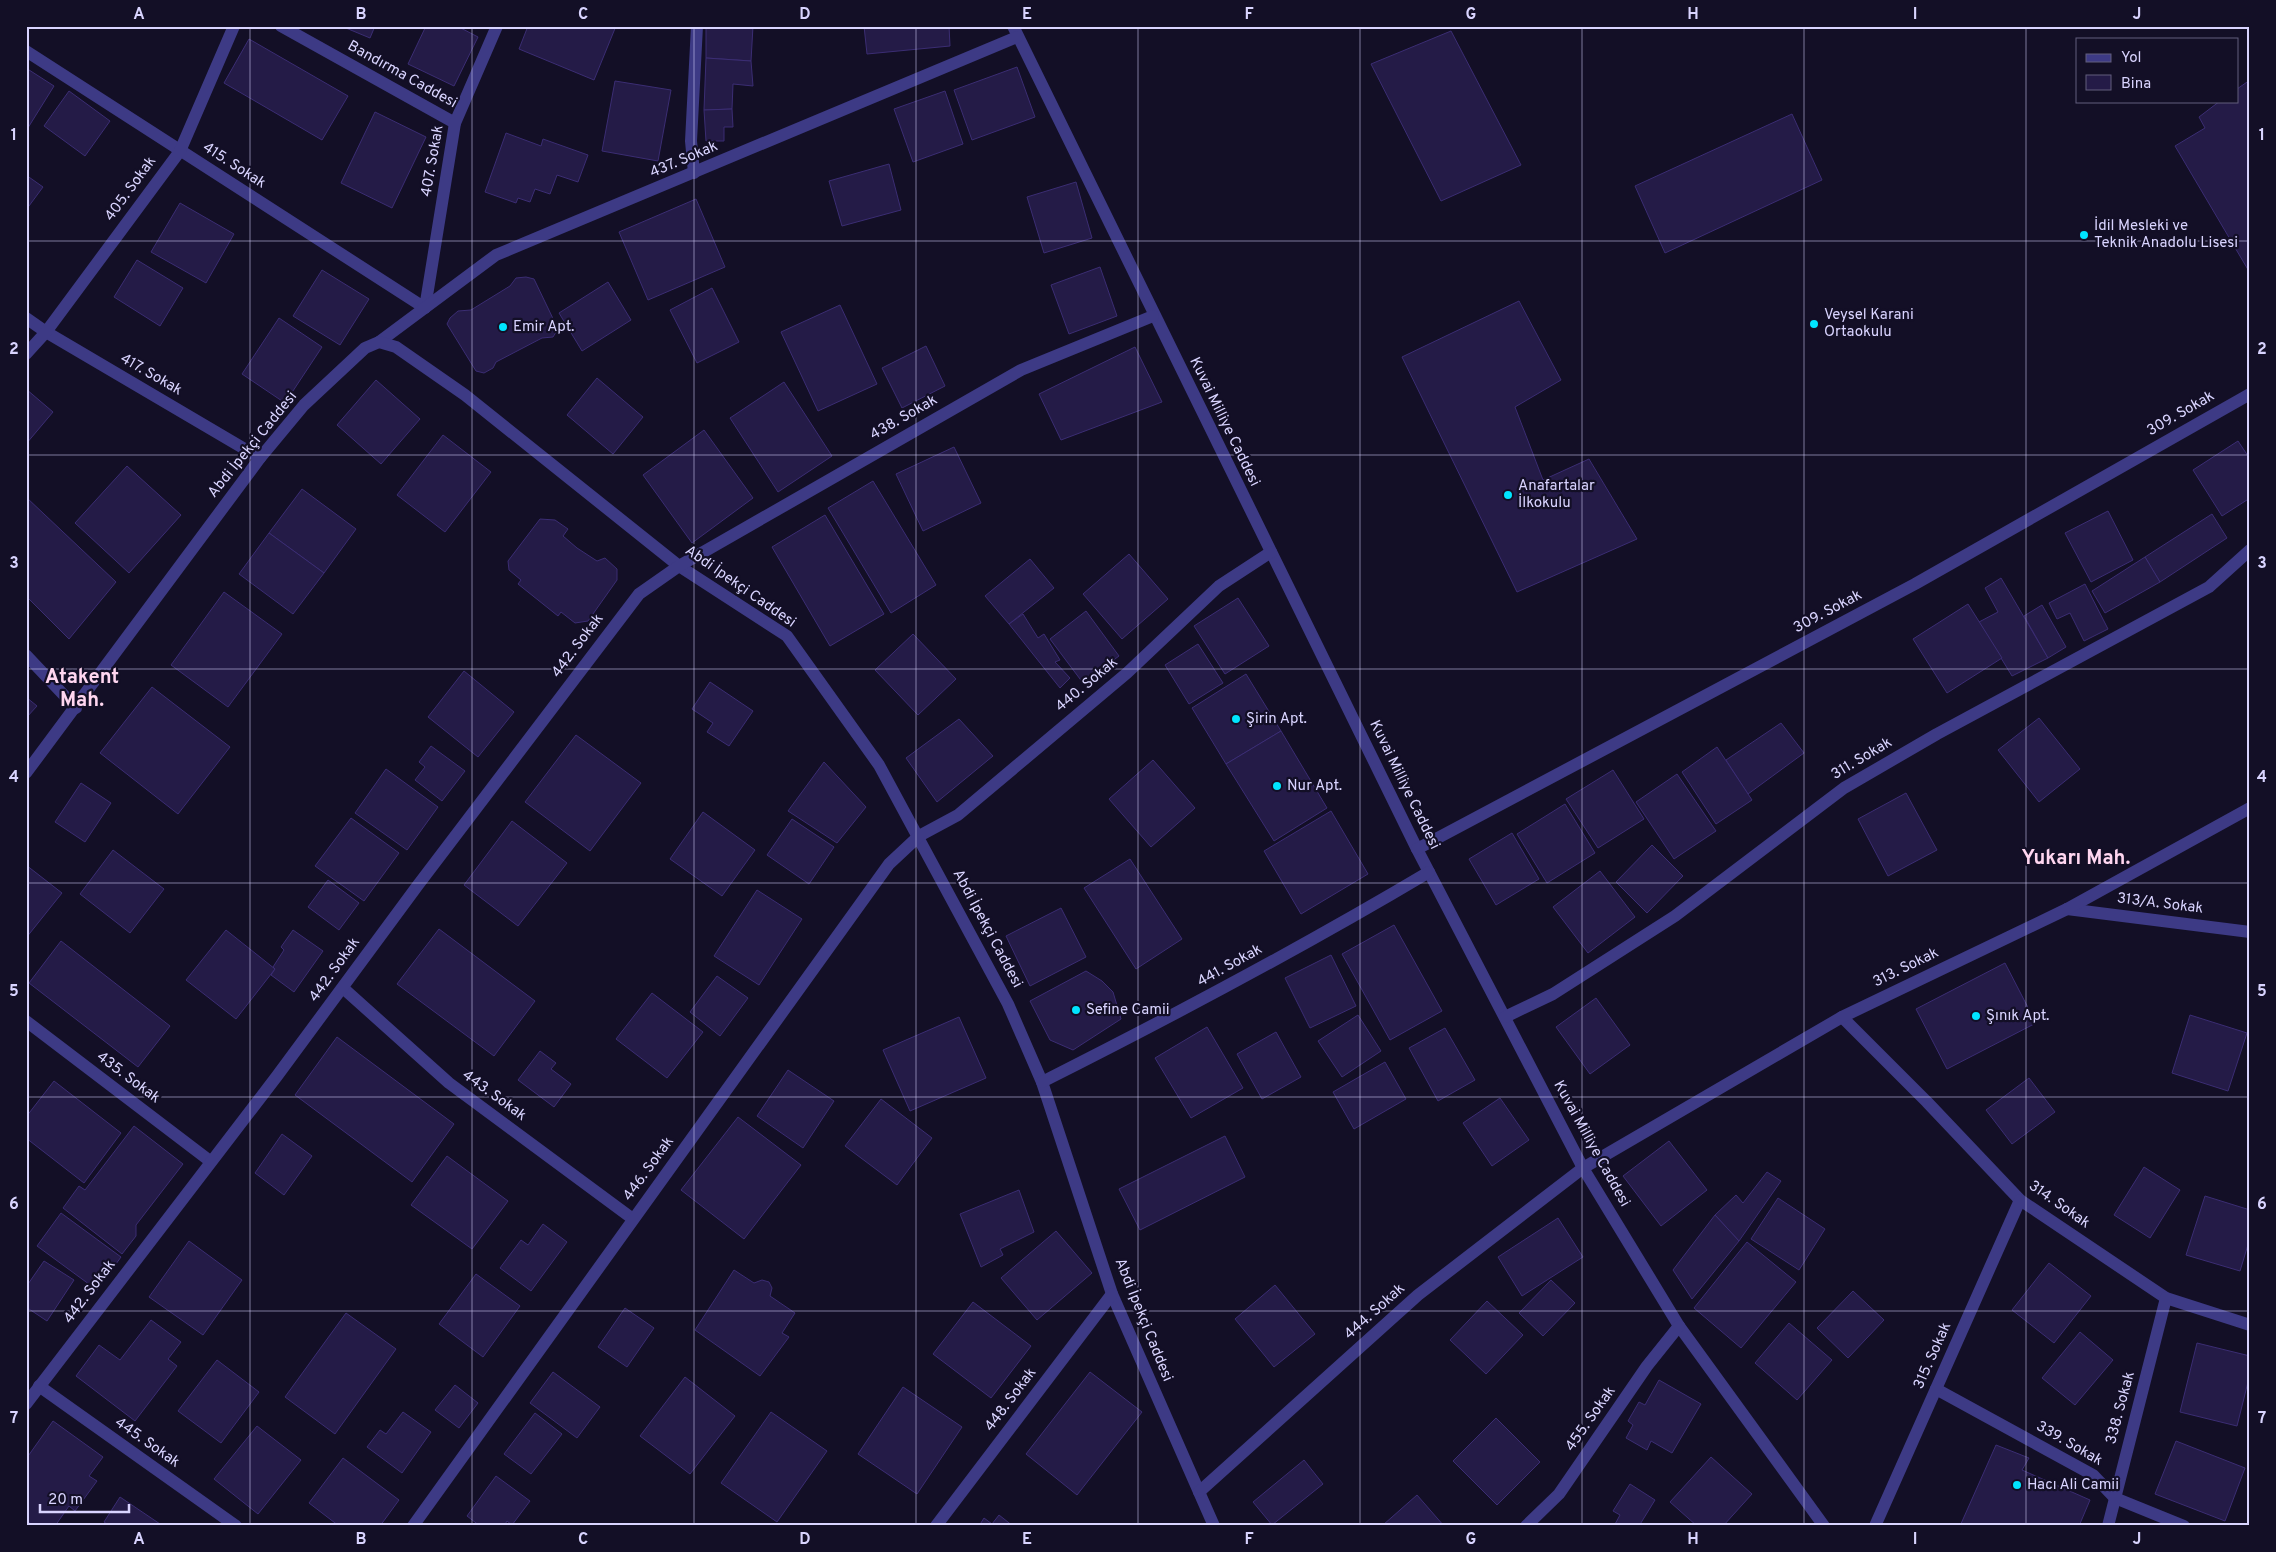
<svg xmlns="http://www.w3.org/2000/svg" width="2276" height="1552" viewBox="0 0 2276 1552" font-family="Overpass,sans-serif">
<rect width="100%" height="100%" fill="#130f26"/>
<g fill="#241b47" stroke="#3b2d73">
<path d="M341,26H375L370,38Z"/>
<path d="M426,26H457L478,37L454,86L408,64Z"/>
<path d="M528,26H616L594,80L519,49Z"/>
<path d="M706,26H753L751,61L706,58Z"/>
<path d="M864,26H949L950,46L867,54Z"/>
<path d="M1451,31L1521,165L1441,201L1371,64Z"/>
<path d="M249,39L348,96L322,140L224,83Z"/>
<path d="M706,58L751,61L753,86L733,84L732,109L704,110Z"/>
<path d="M1017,67L1035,117L972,140L954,90Z"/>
<path d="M26,68L54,86L26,131Z"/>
<path d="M2250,80V273L2175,146L2205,128L2199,117L2220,101H2237V89Z"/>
<path d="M615,81L671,90L658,161L602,151Z"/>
<path d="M69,91L110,121L85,156L44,126Z"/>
<path d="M945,91L963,144L913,162L894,109Z"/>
<path d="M732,109L733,127H724V141H706L704,110Z"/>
<path d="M375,112L426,137L392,208L341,183Z"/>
<path d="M1792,114L1822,180L1665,253L1635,186Z"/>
<path d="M506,133L541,146L543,139L588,155L578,182L557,175L550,194L535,189L530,202L518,198L516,203L485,192Z"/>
<path d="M889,164L901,210L842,226L829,181Z"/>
<path d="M26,175L43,187L26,210Z"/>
<path d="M1076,182L1092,238L1044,253L1027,197Z"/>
<path d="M696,199L725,267L648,300L619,232Z"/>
<path d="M180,203L234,234L206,283L151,252Z"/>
<path d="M137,260L183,288L160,326L114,297Z"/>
<path d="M1100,267L1117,316L1069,334L1051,285Z"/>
<path d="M322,270L369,299L340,345L293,316Z"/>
<path d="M526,277L534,279L558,329L553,337L542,338L496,362L493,368L484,373L476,371L447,324L450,318L458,311L471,310L510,286L516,278Z"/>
<path d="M608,282L631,320L582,351L559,313Z"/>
<path d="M712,288L739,342L697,363L670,310Z"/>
<path d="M1519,301L1561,380L1515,407L1543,480L1589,459L1637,539L1517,592L1402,357Z"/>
<path d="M840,305L877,384L818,411L781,332Z"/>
<path d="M279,318L322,347L285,403L242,374Z"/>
<path d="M926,346L945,386L902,408L882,368Z"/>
<path d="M1135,347L1162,402L1061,440L1039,394Z"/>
<path d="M597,378L643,417L613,454L567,415Z"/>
<path d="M376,380L420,419L381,464L337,425Z"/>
<path d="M784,382L832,456L778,492L730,418Z"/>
<path d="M26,389L53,412L26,444Z"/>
<path d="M704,430L753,498L692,543L643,475Z"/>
<path d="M443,435L491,472L445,532L397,495Z"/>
<path d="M2238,441L2250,459V498L2222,516L2193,470Z"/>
<path d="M954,447L981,503L923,531L896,474Z"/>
<path d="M127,466L181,515L129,573L75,523Z"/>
<path d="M873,481L936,585L891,613L828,508Z"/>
<path d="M302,489L356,529L324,573L269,533Z"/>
<path d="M26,497L116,582L69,639L26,596Z"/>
<path d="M2108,511L2133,560L2091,582L2065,533Z"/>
<path d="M2212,514L2227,538L2160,582L2145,557Z"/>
<path d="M825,515L884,614L830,646L772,547Z"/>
<path d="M540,519L555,520L568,529L563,536L577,548L597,561L605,558L617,569V580L588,621L575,623L561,612L558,616L518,584L521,580L509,570L508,561Z"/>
<path d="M269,533L324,573L293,614L239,574Z"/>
<path d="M1129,554L1168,599L1122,639L1083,594Z"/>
<path d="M2145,557L2160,582L2105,613L2092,591Z"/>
<path d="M1030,559L1054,588L1009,624L985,596Z"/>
<path d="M2001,578L2048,658L2012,676L1979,622L1998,612L1985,588Z"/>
<path d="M2085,584L2108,629L2084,641L2070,613L2057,619L2049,603Z"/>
<path d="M224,592L282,634L228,707L171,665Z"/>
<path d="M1238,598L1269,646L1225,674L1194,626Z"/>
<path d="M1968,604L2002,658L1947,693L1913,639Z"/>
<path d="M2042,605L2066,647L2048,658L2024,616Z"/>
<path d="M1086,611L1119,656L1083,683L1050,639Z"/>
<path d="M1023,614L1038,638L1044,634L1060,660L1055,662L1070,678L1060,688L1009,624Z"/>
<path d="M913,634L956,679L918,715L875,670Z"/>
<path d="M1198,644L1223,683L1189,704L1165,665Z"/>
<path d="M464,671L514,712L478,757L428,717Z"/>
<path d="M1246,674L1281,731L1226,764L1192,708Z"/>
<path d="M710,682L753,711L729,746L707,732L713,723L692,709Z"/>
<path d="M152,687L230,747L178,814L100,753Z"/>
<path d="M26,697L37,706L26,718Z"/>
<path d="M2039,718L2080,769L2039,802L1998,750Z"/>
<path d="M959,719L993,756L937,802L906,758Z"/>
<path d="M1781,723L1804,753L1748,794L1726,760Z"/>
<path d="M1281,731L1327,808L1274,841L1226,764Z"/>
<path d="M576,735L641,783L590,851L525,802Z"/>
<path d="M431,746L465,771L442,801L415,780L425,767L419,762Z"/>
<path d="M1717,747L1752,800L1716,824L1682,772Z"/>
<path d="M1153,760L1195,808L1151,847L1109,799Z"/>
<path d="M824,762L866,807L837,843L788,811Z"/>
<path d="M386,769L438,807L407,850L355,813Z"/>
<path d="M1613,770L1644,819L1598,848L1566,799Z"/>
<path d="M1677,774L1716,831L1674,859L1636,802Z"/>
<path d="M81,783L111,803L85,842L55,822Z"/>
<path d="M1906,793L1937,850L1888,876L1858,819Z"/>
<path d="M1565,804L1595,853L1547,883L1517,834Z"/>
<path d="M1331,811L1368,874L1301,914L1264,851Z"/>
<path d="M703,812L755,850L722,896L670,859Z"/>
<path d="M351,818L399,853L364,901L315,866Z"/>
<path d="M792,819L834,847L809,884L767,855Z"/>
<path d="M512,821L567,863L518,926L464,885Z"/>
<path d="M1512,833L1539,879L1496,905L1469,859Z"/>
<path d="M1652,845L1683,876L1647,913L1616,882Z"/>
<path d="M113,850L164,889L130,933L80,894Z"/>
<path d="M1130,859L1182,939L1136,969L1084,888Z"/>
<path d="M26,865L62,893L26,938Z"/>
<path d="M1600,871L1635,917L1588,953L1553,907Z"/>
<path d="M328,880L359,903L339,930L308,907Z"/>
<path d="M757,890L802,919L759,985L714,956Z"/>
<path d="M1061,908L1086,957L1030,986L1006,936Z"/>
<path d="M1394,925L1442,1011L1390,1040L1342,954Z"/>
<path d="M439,929L535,1001L494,1056L397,984Z"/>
<path d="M226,930L275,969L236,1019L186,980Z"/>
<path d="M293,930L323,951L294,992L271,975L275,969L273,967L284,950L281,947Z"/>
<path d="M61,941L170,1026L138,1067L29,983Z"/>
<path d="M1331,955L1356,1006L1310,1028L1285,978Z"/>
<path d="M2005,963L2036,1023L1947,1069L1916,1009Z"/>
<path d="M1086,971L1102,981L1113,992L1121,1019L1073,1050L1050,1040L1030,1001Z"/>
<path d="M717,976L748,998L720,1036L690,1012Z"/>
<path d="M652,993L703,1032L667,1078L616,1039Z"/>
<path d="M1596,998L1630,1045L1590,1074L1556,1027Z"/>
<path d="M1358,1015L1381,1051L1342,1077L1318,1041Z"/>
<path d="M2190,1015L2247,1033L2228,1091L2172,1073Z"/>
<path d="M959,1017L986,1078L910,1111L883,1050Z"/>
<path d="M1207,1027L1243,1088L1191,1118L1155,1058Z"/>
<path d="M1445,1028L1475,1080L1438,1101L1409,1048Z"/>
<path d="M1276,1032L1301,1077L1262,1099L1237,1054Z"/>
<path d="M337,1037L454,1124L412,1182L295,1095Z"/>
<path d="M540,1051L556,1063L551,1069L571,1084L554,1107L518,1080Z"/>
<path d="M1385,1062L1406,1099L1354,1129L1333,1092Z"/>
<path d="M788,1070L834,1101L803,1148L757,1116Z"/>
<path d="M2029,1078L2055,1112L2012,1144L1986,1110Z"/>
<path d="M54,1081L121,1133L84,1183L26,1138V1117Z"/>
<path d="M1500,1098L1529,1140L1492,1166L1463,1123Z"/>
<path d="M881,1099L932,1138L897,1185L845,1146Z"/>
<path d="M738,1117L801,1165L744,1239L681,1190Z"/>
<path d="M134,1126L183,1164L136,1225V1236L122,1254L63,1208L79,1186L85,1190Z"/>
<path d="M282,1134L312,1156L284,1195L255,1173Z"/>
<path d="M1225,1136L1245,1177L1140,1230L1119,1189Z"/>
<path d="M1669,1141L1707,1190L1661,1226L1623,1176Z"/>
<path d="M447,1156L508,1201L472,1249L411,1205Z"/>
<path d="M2144,1167L2180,1190L2150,1238L2114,1215Z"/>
<path d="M1767,1172L1781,1181L1739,1241L1715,1215L1736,1195L1743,1203Z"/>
<path d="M1019,1190L1034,1232L1000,1249L1003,1255L981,1267L960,1214Z"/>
<path d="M2205,1196L2250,1210V1238L2240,1271L2186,1255Z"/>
<path d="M1778,1198L1825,1229L1799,1270L1751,1239Z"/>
<path d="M61,1213L121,1257L97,1290L37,1246Z"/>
<path d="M1715,1215L1739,1241L1692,1299L1673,1270Z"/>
<path d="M1558,1218L1583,1257L1522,1296L1498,1257Z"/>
<path d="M543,1224L567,1242L531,1291L500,1268L521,1240L528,1245Z"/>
<path d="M1056,1231L1092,1273L1037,1320L1001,1278Z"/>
<path d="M189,1241L242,1280L203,1335L149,1297Z"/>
<path d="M1747,1242L1796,1282L1741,1348L1694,1308Z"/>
<path d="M44,1261L74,1280L47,1321L26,1307V1287Z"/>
<path d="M2049,1263L2091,1296L2054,1343L2012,1310Z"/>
<path d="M734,1270L754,1283L762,1280L769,1282L772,1288L770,1296L795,1313L782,1333L789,1337L760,1376L695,1330Z"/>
<path d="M476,1274L520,1306L483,1357L439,1324Z"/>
<path d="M1551,1280L1575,1303L1543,1336L1519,1313Z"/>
<path d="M1275,1285L1315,1334L1274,1367L1235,1319Z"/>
<path d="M1853,1291L1884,1320L1848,1358L1817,1328Z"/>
<path d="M1487,1301L1523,1335L1486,1374L1450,1340Z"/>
<path d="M973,1302L1031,1346L991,1398L933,1354Z"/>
<path d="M625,1308L654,1328L627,1367L598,1347Z"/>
<path d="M346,1313L396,1349L335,1434L285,1397Z"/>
<path d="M151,1320L181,1342L168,1359L177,1366L135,1421L76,1376L99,1345L120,1360Z"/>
<path d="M1789,1323L1832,1360L1797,1400L1755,1363Z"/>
<path d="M2080,1332L2113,1360L2075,1405L2042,1378Z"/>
<path d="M2197,1343L2250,1356V1374L2237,1426L2180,1412Z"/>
<path d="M217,1360L259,1392L221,1443L178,1411Z"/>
<path d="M553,1372L600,1407L577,1438L530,1403Z"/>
<path d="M1090,1372L1142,1412L1077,1495L1026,1454Z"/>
<path d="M685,1377L735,1416L690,1474L640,1436Z"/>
<path d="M1659,1380L1701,1404L1672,1453L1651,1441L1647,1450L1626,1438L1633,1425L1628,1421L1639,1402L1645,1405Z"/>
<path d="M455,1385L478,1403L459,1428L435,1410Z"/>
<path d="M903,1387L962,1427L917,1494L858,1454Z"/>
<path d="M403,1412L431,1432L402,1473L367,1447L380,1430L386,1434Z"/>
<path d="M771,1412L827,1451L777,1522L721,1483Z"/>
<path d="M535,1413L562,1434L531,1474L504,1454Z"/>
<path d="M1496,1418L1540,1462L1497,1505L1453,1461Z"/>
<path d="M53,1421L103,1457L89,1476L97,1481L75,1511L69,1506L55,1526H34L26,1520V1459Z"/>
<path d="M257,1426L301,1460L258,1514L214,1479Z"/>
<path d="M2176,1441L2245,1468L2225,1521L2155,1494Z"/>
<path d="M1996,1445L2029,1458L2022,1470L2090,1500L2079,1526H1960Z"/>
<path d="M1711,1457L1752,1494L1723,1526H1697L1670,1502Z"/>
<path d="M343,1458L399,1500L380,1526H339L309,1503Z"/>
<path d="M1304,1460L1323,1484L1272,1525L1253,1502Z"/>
<path d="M496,1476L530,1501L512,1525L507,1521L504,1526H480L467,1516Z"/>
<path d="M1630,1484L1655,1500L1639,1526H1614L1620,1515L1613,1511Z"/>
<path d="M1417,1495L1444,1526H1384L1383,1525Z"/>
<path d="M120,1497L163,1526H110L104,1522Z"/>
<path d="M999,1515L1013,1526H979L984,1518L992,1524Z"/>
</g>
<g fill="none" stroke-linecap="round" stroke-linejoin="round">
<g stroke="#3d3a85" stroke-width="12">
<path d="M281,26L455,123"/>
<path d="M1013,26L1417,849L1583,1168L1679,1326L1824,1526"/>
<path d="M26,51L425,308L455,123L497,26"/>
<path d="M694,173L691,141L697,26"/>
<path d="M26,318L46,332L260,458"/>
<path d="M379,342L496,255L1017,37"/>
<path d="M26,354L46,332L180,151L234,26"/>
<path d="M26,655L76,708"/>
<path d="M26,773L260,458L304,405L365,348L379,342L396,347L465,395L679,566L787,636L879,765L1008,1004L1042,1082L1112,1294L1214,1526"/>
<path d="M1417,849L1915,584L2250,394"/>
<path d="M2067,909L2250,932"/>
<path d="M343,988L449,1083L633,1219"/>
<path d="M1505,1017L1553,994L1675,916L1844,788L1937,734L2209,587L2250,550"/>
<path d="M1842,1017L1927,1102L2020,1200L2166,1298L2250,1325"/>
<path d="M26,1021L210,1161"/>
<path d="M1042,1082C1173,1016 1303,947 1429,872"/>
<path d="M39,1386L236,1526"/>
<path d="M1936,1389L2093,1475L2115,1498L2184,1526"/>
<path d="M26,1404L277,1076L418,885L639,594L679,566L1021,370L1153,316"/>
<path d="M1199,1492L1418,1295L1583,1168L1842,1017L2067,909L2250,808"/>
<path d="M413,1526L889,864L919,836L958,815L1127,673L1219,586L1271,552"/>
<path d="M936,1526L1112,1294"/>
<path d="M1526,1526L1559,1494L1647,1366L1679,1326"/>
<path d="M1875,1526L2020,1200"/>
<path d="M2108,1526L2166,1298"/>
</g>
</g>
<path fill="none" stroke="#d9d4ff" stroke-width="1" stroke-opacity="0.55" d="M250,26V1526M472,26V1526M694,26V1526M916,26V1526M1138,26V1526M1360,26V1526M1582,26V1526M1804,26V1526M2026,26V1526M26,241H2250M26,455H2250M26,669H2250M26,883H2250M26,1097H2250M26,1311H2250"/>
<g fill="#00e5ff" stroke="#130f26" stroke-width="2">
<circle cx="2084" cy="235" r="5"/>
<circle cx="1814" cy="324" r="5"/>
<circle cx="503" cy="327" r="5"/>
<circle cx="1508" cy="495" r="5"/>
<circle cx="1236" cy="719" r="5"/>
<circle cx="1277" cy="786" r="5"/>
<circle cx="1076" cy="1010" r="5"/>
<circle cx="1976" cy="1016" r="5"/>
<circle cx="2017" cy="1485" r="5"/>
</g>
<g text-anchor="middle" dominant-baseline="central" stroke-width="4.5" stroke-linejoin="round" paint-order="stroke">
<g font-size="15" fill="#d9d4ff" stroke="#130f26">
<text transform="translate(402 75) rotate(29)">Bandırma Caddesi</text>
<text transform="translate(684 160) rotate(-23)">437. Sokak</text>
<text transform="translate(433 161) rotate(-80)">407. Sokak</text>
<text transform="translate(234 166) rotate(33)">415. Sokak</text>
<text transform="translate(131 189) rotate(-54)">405. Sokak</text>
<text transform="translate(151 375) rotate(30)">417. Sokak</text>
<text transform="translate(2181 414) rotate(-30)">309. Sokak</text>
<text transform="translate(904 418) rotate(-30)">438. Sokak</text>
<text transform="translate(1224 422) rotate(64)">Kuvai Milliye Caddesi</text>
<text transform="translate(253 445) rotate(-51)">Abdi İpekçi Caddesi</text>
<text transform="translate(740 587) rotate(35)">Abdi İpekçi Caddesi</text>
<text transform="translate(1828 612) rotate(-28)">309. Sokak</text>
<text transform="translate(578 646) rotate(-53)">442. Sokak</text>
<text transform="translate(1087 685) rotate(-40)">440. Sokak</text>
<text transform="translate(1862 759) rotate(-31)">311. Sokak</text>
<text transform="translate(1404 785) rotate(64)">Kuvai Milliye Caddesi</text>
<text transform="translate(2160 904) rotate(7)">313/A. Sokak</text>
<text transform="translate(987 929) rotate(62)">Abdi İpekçi Caddesi</text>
<text transform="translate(1230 966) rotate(-29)">441. Sokak</text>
<text transform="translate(1906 968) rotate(-26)">313. Sokak</text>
<text transform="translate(335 970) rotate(-54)">442. Sokak</text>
<text transform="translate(128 1078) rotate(37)">435. Sokak</text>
<text transform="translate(494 1096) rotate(36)">443. Sokak</text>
<text transform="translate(1591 1144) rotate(61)">Kuvai Milliye Caddesi</text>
<text transform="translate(649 1169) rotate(-54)">446. Sokak</text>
<text transform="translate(2059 1205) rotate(35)">314. Sokak</text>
<text transform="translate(90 1292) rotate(-53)">442. Sokak</text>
<text transform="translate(1375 1312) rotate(-42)">444. Sokak</text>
<text transform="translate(1143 1320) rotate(68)">Abdi İpekçi Caddesi</text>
<text transform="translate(1933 1356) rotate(-66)">315. Sokak</text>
<text transform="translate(1011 1400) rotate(-53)">448. Sokak</text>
<text transform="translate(2121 1408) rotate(-75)">338. Sokak</text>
<text transform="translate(1591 1419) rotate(-55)">455. Sokak</text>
<text transform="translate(147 1443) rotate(35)">445. Sokak</text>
<text transform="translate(2069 1444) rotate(30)">339. Sokak</text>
</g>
<g font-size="15" fill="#d9d4ff" stroke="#130f26" text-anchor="start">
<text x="2094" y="226">İdil Mesleki ve<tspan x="2094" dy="17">Teknik Anadolu Lisesi</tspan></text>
<text x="1824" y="315">Veysel Karani<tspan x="1824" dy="17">Ortaokulu</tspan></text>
<text x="513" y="327">Emir Apt.</text>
<text x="1518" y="486">Anafartalar<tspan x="1518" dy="17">İlkokulu</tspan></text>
<text x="1246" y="719">Şirin Apt.</text>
<text x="1287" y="786">Nur Apt.</text>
<text x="1086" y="1010">Sefine Camii</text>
<text x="1986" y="1016">Şınık Apt.</text>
<text x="2027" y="1485">Hacı Ali Camii</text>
</g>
<g font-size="20" font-weight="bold" fill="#ffd6f0" stroke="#130f26">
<text x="82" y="678">Atakent<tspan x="82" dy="23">Mah.</tspan></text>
<text x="2076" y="859">Yukarı Mah.</text>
</g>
</g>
<rect width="2276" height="1552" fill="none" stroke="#130f26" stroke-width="55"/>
<rect x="2076" y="38" width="162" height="65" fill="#130f26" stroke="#625e7d"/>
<rect x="2086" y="54" width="25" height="8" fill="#3d3a85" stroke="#625e7d"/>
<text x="2121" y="62" font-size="15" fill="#d9d4ff">Yol</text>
<rect x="2086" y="75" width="25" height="15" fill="#241b47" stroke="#625e7d"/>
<text x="2121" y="88" font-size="15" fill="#d9d4ff">Bina</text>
<path d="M40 1504v8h89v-8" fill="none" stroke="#d9d4ff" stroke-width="2.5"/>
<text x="48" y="1504" font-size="15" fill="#d9d4ff" stroke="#130f26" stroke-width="4" paint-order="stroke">20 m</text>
<rect x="28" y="28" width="2220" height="1496" fill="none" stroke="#d9d4ff" stroke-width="2"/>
<g font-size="16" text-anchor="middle" font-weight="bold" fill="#d9d4ff">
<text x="139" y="19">A</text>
<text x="361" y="19">B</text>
<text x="583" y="19">C</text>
<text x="805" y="19">D</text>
<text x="1027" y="19">E</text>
<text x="1249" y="19">F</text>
<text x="1471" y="19">G</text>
<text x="1693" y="19">H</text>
<text x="1915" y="19">I</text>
<text x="2137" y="19">J</text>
<text x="14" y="140">1</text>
<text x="2262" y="140">1</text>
<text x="14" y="354">2</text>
<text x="2262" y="354">2</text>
<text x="14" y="568">3</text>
<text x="2262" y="568">3</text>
<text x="14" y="782">4</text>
<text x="2262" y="782">4</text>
<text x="14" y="996">5</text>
<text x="2262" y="996">5</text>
<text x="14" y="1209">6</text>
<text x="2262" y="1209">6</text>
<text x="14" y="1423">7</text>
<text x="2262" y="1423">7</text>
<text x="139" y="1544">A</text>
<text x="361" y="1544">B</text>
<text x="583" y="1544">C</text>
<text x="805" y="1544">D</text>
<text x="1027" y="1544">E</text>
<text x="1249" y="1544">F</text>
<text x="1471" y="1544">G</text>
<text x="1693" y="1544">H</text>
<text x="1915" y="1544">I</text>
<text x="2137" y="1544">J</text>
</g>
</svg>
